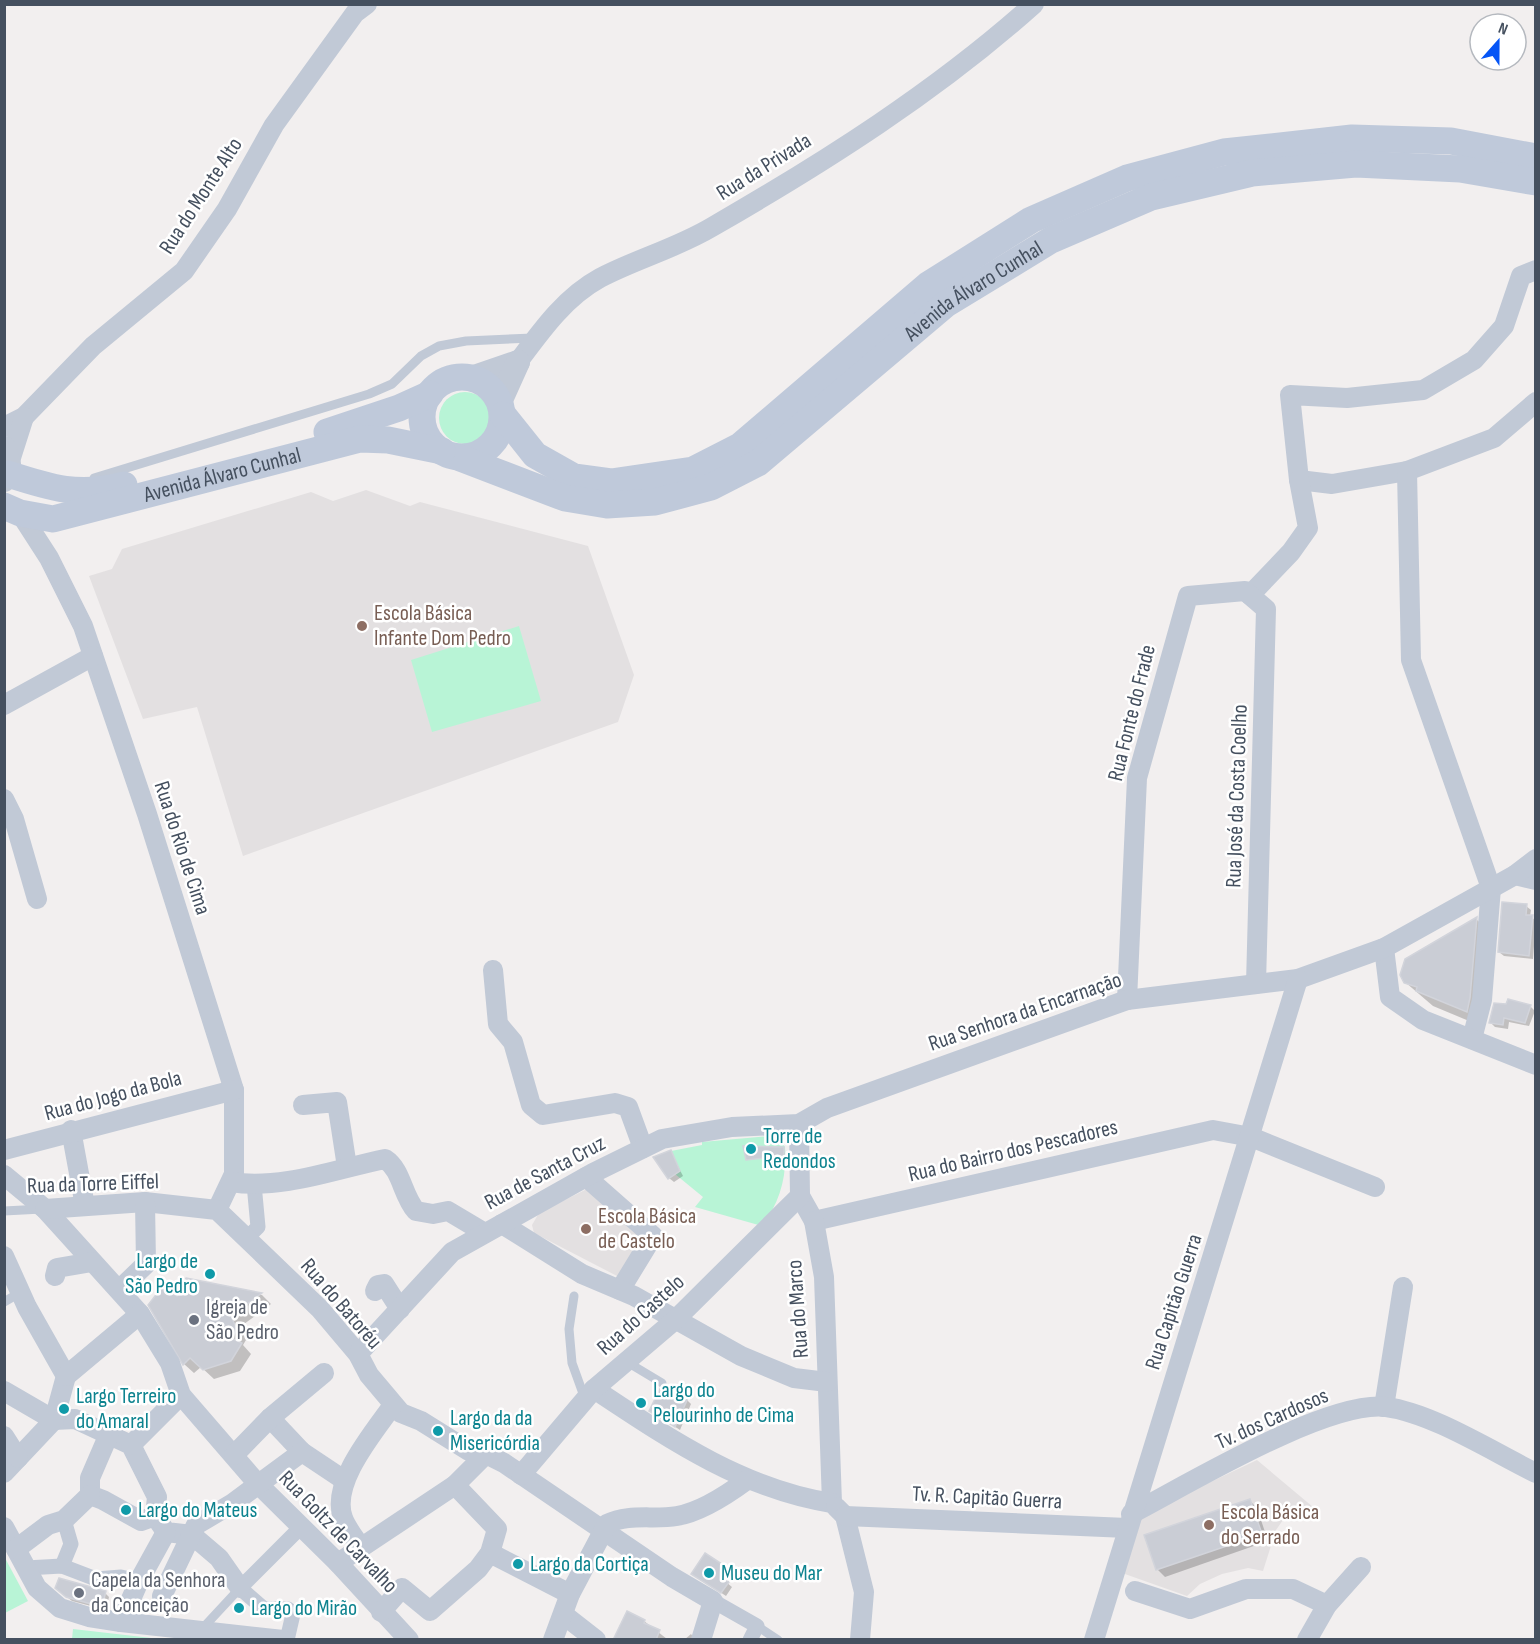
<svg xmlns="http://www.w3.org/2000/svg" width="1540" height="1644" viewBox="0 0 1540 1644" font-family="'Sofia Sans Condensed',sans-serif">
<rect width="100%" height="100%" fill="#f2efef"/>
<g fill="#e3e0e1">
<path d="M366,490L410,506L420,502L588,546L634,675L618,722L243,856L197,707L143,719L89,576L112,569L122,549L311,492L333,501Z"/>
<path d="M591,1187L646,1235L619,1277L534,1233L532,1225L539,1213Z"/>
<path d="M1257,1460L1313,1507L1283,1520L1276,1530L1263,1571L1248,1568L1222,1574L1200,1584L1187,1596L1122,1573L1143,1514Z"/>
</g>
<g fill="#b8f4d6">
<circle cx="465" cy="418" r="26"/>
<path d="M519,626L541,701L432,732L411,660Z"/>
<path d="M769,1136L778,1138L785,1147C787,1177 780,1202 762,1226L695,1207L703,1197L675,1174L671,1151L702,1145V1142Z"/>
<path d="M5,1558L28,1601L5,1613H4Z"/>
<path d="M73,1629L160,1639H168H72Z"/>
</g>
<g fill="#0003">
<path d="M1526,906L1531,910L1530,917L1536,920L1533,959L1504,956L1499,952Z"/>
<path d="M1476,919L1491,933L1481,1026L1433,1006L1405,982Z"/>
<path d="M1530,1006L1535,1011L1529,1026L1509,1022L1508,1029L1495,1027L1490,1022Z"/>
<path d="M783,1148L786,1158L747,1159Z"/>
<path d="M670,1151L683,1176L674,1182L669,1178Z"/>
<path d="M187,1280L262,1295L271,1304L240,1327L246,1340L243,1345L251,1354L240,1371L214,1379L201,1367L194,1373L184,1364L150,1305L177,1298Z"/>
<path d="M687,1400L691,1404L680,1430L651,1411Z"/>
<path d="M1250,1501L1257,1508L1268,1541L1165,1577L1158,1570L1146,1536Z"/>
<path d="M706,1555L732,1574L726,1582L732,1587L726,1596L693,1574Z"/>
<path d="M61,1592L105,1593L109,1597L106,1610L72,1601Z"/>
<path d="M628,1613L644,1621L667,1639L613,1640Z"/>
<path d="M691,1634L695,1640H684Z"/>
</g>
<g fill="#cacdd5" stroke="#d2d4db" stroke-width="1.5">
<path d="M1502,902L1527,904L1526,915H1533L1529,956L1498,952Z"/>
<path d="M1477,917L1470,998L1467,1012L1416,991L1417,987L1404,983L1400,975L1405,959Z"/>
<path d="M1508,999L1531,1005L1525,1023L1504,1018L1503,1025L1489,1023L1494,1003L1506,1004Z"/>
<path d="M743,1146L784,1147V1156L746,1160Z"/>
<path d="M671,1150L680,1171L668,1179L653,1157Z"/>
<path d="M186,1278L262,1293L231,1316L237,1330L231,1338L242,1343L231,1361L203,1370L190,1358L183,1365L148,1305L162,1287L177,1296Z"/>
<path d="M666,1388L688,1398L675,1427L649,1411L660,1389Z"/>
<path d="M1250,1499L1262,1534L1156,1570L1144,1535Z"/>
<path d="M705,1553L728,1568L722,1578L729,1582L721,1593L691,1574Z"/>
<path d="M59,1578L106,1591L102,1607L66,1597L55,1588Z"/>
<path d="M627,1611L645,1620L644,1623L660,1630L656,1640H613Z"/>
</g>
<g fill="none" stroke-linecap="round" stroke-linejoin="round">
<g stroke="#c1c9d6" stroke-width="9">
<path d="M94,478L369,394L392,384L421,356L439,346L466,341L533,338"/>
<path d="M4,1211L42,1209"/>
<path d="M574,1296L569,1329L572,1363L585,1399"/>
<path d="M4,1302L21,1292"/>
<path d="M627,1362L662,1383"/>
<path d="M757,1626L778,1640"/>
<path d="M201,1630L240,1588"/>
</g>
<g stroke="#c1c9d6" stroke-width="15">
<path d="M246,1239L258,1227L254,1184"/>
<path d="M62,1566L71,1544L64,1520"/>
<path d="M26,1568L62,1566L96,1579L121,1577L139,1581"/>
<path d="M713,1601L757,1626L750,1640"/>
<path d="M287,1640L293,1614L288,1609H264L240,1588L302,1526"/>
</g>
<g stroke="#c1c9d6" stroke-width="20">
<path d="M1536,270L1521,276L1504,326L1474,360L1423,390L1347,398L1290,395L1299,480L1332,484L1407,471L1494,438L1536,402"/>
<path d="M518,362C541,331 565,297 600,278C636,259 677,248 712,227C825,162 937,91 1034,4"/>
<path d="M4,427L24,417L93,346L184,271L227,209L274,125L355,13L367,4"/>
<path d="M9,464L24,417"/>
<path d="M1407,471L1411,660L1491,888L1482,1000L1472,1039"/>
<path d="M20,513L49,558L83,626L147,814L234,1090V1174L217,1210"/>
<path d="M1250,595L1291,552L1308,528L1299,480"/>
<path d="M4,705L93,656"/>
<path d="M4,799L14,819L37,899"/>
<path d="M1515,875L1536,880"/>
<path d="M1384,948L1390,997L1423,1020L1536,1065"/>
<path d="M493,970L498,1024L513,1042L531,1105L543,1115L615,1103L628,1107L643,1148"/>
<path d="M1127,1000L1137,778L1188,596L1245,591L1266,609L1256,984"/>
<path d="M303,1105L337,1102L347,1167"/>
<path d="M71,1130L85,1206"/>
<path d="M4,1150L234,1090"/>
<path d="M4,1175L45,1209L140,1314L170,1363L181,1395L257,1483L338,1563L409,1640"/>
<path d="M586,1177L653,1236L620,1290"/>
<path d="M231,1182C282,1190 336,1169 385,1159C402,1170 402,1195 416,1211L433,1214L448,1211L485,1233"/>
<path d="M800,1196L814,1221L1213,1130L1251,1137L1375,1187"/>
<path d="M45,1209L145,1202L217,1210L320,1309L358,1354L369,1375L401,1413L421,1421L469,1451L486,1454L504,1463L672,1577L713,1601L701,1640"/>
<path d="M814,1221L824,1277L832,1503"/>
<path d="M502,1224L582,1274L634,1296L741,1356L794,1378L827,1382"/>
<path d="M4,1256L27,1307L66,1376"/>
<path d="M55,1276L57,1268L92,1262"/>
<path d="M119,1290L146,1264L145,1202"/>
<path d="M375,1291L378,1285L384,1284L400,1309"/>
<path d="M358,1354L452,1252L593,1173L662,1139L732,1127L799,1124L827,1108L1127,1000L1298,979L1384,948L1515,875L1536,859"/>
<path d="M66,1376L54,1420L75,1419L131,1445L157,1497L155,1516L166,1532L192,1535"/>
<path d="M66,1376L140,1314"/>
<path d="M594,1389C668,1438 742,1489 832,1503"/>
<path d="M4,1391L54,1420L4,1473"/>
<path d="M1384,1407L1403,1287"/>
<path d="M270,1418L302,1452L344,1480"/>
<path d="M4,1436L18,1458"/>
<path d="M131,1445L181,1395"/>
<path d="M234,1455L270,1418L324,1373"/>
<path d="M521,1475L594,1389L675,1320L800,1196L799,1124"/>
<path d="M90,1495L103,1500L141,1521L155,1516"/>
<path d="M90,1495V1478L109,1434"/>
<path d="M836,1507L845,1516L864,1592L860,1640"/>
<path d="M1131,1514C1187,1485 1327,1400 1386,1407C1432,1413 1493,1452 1536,1473"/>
<path d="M845,1516L1127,1528"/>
<path d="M4,1527L37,1588L60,1608L89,1617L121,1622L283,1640"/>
<path d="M192,1535L219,1558L240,1588"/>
<path d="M360,1546C354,1537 346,1527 343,1518C330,1483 374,1432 393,1405"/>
<path d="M16,1549L48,1525L64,1520L90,1495"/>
<path d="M490,1553L570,1594"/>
<path d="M338,1563L455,1485L486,1454"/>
<path d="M1135,1591L1190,1609L1246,1589H1293L1327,1605"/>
<path d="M162,1596L196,1525L233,1503L302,1452"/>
<path d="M381,1612L402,1588L430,1611L478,1569L490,1553L497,1529L455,1485"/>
<path d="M564,1615L596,1640"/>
<path d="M121,1622L139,1581L166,1532"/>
<path d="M553,1640L570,1594L607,1524C629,1513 653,1520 677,1516C701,1512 728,1494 747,1480"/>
<path d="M1094,1640L1298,979"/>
<path d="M1307,1640L1327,1605L1361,1567"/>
</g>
<g stroke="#c1c9d6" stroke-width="24">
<path d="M471,378L518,362"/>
<path d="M500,402L518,362"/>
<path d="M4,448L9,464L4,480"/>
</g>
<g stroke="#bfc9da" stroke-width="27">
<circle cx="462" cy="417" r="40"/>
<path d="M503,415L535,455L574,477L611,482L693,470L740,446L928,285L1031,220L1127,178L1224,152L1352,138L1451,141L1536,157"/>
<path d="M327,432L399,408L430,394"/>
<path id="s1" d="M460,458L565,498L607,505L655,502L711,487L758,463L946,304L1051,240L1151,197L1252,173L1356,164L1460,169L1536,182"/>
<path d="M8,474C51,488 79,497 124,485"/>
<path id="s2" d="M4,506L20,513L53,519L360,439L388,440L442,451"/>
</g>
</g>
<g fill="#8d6e63" stroke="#fff" stroke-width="2">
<circle cx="362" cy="626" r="6"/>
<circle cx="586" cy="1229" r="6"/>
<circle cx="1209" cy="1525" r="6"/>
</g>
<g fill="#0f9aa8" stroke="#fff" stroke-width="2">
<circle cx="751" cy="1149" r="6"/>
<circle cx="210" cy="1274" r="6"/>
<circle cx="641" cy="1403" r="6"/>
<circle cx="64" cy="1409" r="6"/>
<circle cx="438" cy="1431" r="6"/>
<circle cx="126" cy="1510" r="6"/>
<circle cx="518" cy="1564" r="6"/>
<circle cx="709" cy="1573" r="6"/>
<circle cx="239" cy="1608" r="6"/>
</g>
<g fill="#6b7280" stroke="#fff" stroke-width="2">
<circle cx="194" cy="1320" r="6"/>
<circle cx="79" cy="1593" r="6"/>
</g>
<g text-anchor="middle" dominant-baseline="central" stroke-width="5" stroke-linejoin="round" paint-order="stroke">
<g font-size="22" fill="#45505f" stroke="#fff">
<text transform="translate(764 167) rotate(-32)">Rua da Privada</text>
<text transform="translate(201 196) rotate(-57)">Rua do Monte Alto</text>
<text stroke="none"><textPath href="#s1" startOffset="590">Avenida Álvaro Cunhal</textPath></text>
<text stroke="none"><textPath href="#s2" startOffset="226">Avenida Álvaro Cunhal</textPath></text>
<text transform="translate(1132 713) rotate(-76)">Rua Fonte do Frade</text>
<text transform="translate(1237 796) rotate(-88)">Rua José da Costa Coelho</text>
<text transform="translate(182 848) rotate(72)">Rua do Rio de Cima</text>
<text transform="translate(1025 1012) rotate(-19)">Rua Senhora da Encarnação</text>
<text transform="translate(113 1096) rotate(-15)">Rua do Jogo da Bola</text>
<text transform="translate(1013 1151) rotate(-13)">Rua do Bairro dos Pescadores</text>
<text transform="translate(545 1173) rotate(-28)">Rua de Santa Cruz</text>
<text transform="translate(93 1184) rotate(-2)">Rua da Torre Eiffel</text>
<text transform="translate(1174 1302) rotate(-72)">Rua Capitão Guerra</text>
<text transform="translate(341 1304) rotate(49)">Rua do Batoréu</text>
<text transform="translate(798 1309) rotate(-94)">Rua do Marco</text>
<text transform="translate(641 1315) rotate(-42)">Rua do Castelo</text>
<text transform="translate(1272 1419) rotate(-24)">Tv. dos Cardosos</text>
<text transform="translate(987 1498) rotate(3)">Tv. R. Capitão Guerra</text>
<text transform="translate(338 1532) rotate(46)">Rua Goltz de Carvalho</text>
</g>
<g font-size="22" fill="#785e54" stroke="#fff" text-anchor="start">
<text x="374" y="613">Escola Básica<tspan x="374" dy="25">Infante Dom Pedro</tspan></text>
<text x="598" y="1216">Escola Básica<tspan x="598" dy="25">de Castelo</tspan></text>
<text x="1221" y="1512">Escola Básica<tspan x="1221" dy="25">do Serrado</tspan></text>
</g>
<g font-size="22" fill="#0d838f" stroke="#fff" text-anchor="start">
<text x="763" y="1136">Torre de<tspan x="763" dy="25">Redondos</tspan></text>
<text x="198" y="1261" text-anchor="end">Largo de<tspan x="198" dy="25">São Pedro</tspan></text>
<text x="653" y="1390">Largo do<tspan x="653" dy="25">Pelourinho de Cima</tspan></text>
<text x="76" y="1396">Largo Terreiro<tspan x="76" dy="25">do Amaral</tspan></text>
<text x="450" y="1418">Largo da da<tspan x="450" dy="25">Misericórdia</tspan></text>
<text x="138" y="1510">Largo do Mateus</text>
<text x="530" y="1564">Largo da Cortiça</text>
<text x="721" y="1573">Museu do Mar</text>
<text x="251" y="1608">Largo do Mirão</text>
</g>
<g font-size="22" fill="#5b616d" stroke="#fff" text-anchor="start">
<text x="206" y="1307">Igreja de<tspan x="206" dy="25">São Pedro</tspan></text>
<text x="91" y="1580">Capela da Senhora<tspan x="91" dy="25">da Conceição</tspan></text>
</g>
</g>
<rect width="1540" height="1644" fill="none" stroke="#45505f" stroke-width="12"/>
<g transform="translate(1498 42) rotate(21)"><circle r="28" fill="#ffffff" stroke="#b5b9bf" stroke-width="1.5"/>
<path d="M0-4.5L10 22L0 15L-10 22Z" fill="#0555f6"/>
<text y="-9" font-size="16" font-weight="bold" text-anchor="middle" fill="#45505f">N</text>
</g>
</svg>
